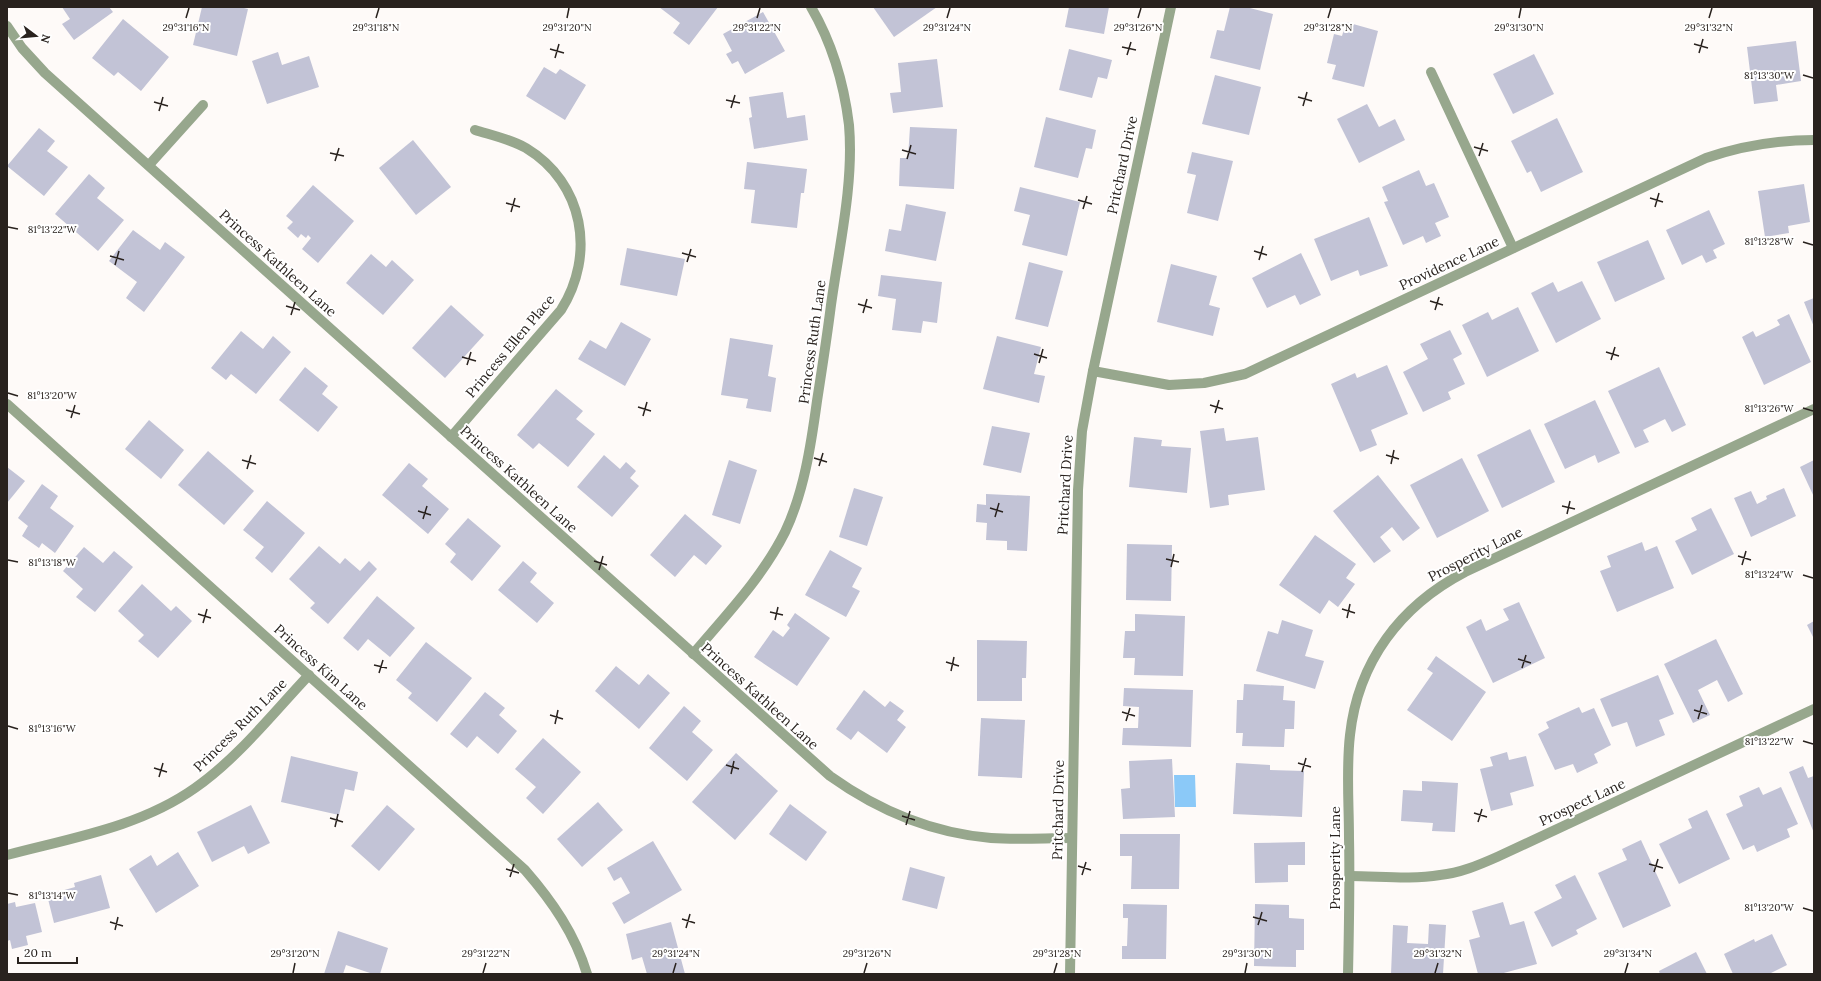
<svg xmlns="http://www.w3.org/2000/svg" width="1821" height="981" viewBox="0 0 1821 981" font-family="Lora,serif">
<rect width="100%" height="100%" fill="#fefaf8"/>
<path fill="#8bc9f8" d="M1174,775H1195L1196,807H1175Z"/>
<g fill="#c2c3d6">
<path d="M62,7H109L113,12L74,40L62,24L70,19Z"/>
<path d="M202,7H240L248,9L237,56L193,45Z"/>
<path d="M659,7H718L689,45L673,33L680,23Z"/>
<path d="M873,7H937L894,37Z"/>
<path d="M1069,7H1109L1104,34L1065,27Z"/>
<path d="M1230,7H1246L1273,14L1260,70L1210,58L1217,30L1224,31Z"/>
<path d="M763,12L785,51L745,74L738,61L732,64L726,54L732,51L723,34Z"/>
<path d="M123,19L169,57L141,91L118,72L114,76L92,58Z"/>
<path d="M1346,22L1378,31L1364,87L1332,79L1336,65L1327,63L1334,34L1342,36Z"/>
<path d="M1796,41L1801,81L1776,85L1778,101L1754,104L1747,47Z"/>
<path d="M1069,49L1112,60L1107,79L1098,77L1092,98L1059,90Z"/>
<path d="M278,52L282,65L309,56L319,87L267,104L252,61Z"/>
<path d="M1534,54L1554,94L1513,114L1493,74Z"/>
<path d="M937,59L943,107L893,113L890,93L901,92L898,63Z"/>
<path d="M544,67L556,74L560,69L586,85L565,120L526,96Z"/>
<path d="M1215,75L1261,87L1249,135L1202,124Z"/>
<path d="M783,92L787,118L805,115L808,140L754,149L749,118L752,117L749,97Z"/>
<path d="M1367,104L1379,127L1395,119L1405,140L1359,163L1337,119Z"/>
<path d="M1046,117L1096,130L1092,149L1086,148L1078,178L1034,167Z"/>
<path d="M1557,118L1583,172L1541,192L1531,171L1527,173L1511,141Z"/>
<path d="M910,127L957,129L954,189L899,186L900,158H908Z"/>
<path d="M39,128L55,141L47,151L68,167L44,196L7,166Z"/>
<path d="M413,140L451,187L416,215L379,168Z"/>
<path d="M1192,152L1233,161L1218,221L1187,213L1196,175L1187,173Z"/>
<path d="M747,162L807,169L804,193H801L797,228L751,223L755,190L744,189Z"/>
<path d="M1419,170L1426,186L1434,183L1449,217L1435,223L1441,236L1426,243L1423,236L1403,245L1384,202L1388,201L1382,187Z"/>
<path d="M89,174L105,188L97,198L124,220L98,251L55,214Z"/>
<path d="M1804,184L1810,222L1788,226L1789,233L1765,237L1758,191Z"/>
<path d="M313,185L354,221L318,263L302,249L311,238L308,235L306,238L301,234L298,238L287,228L293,222L286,216Z"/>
<path d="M1020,187L1080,202L1067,256L1022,245L1030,215L1014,211Z"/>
<path d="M906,204L946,212L936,261L885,251L889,229L901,231Z"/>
<path d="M1709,210L1725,244L1713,250L1717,258L1706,263L1702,255L1682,265L1666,230Z"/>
<path d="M1369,217L1388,266L1360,276L1358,270L1331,281L1314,239Z"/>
<path d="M133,230L160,250L165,242L185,257L144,312L126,298L137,282L109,261Z"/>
<path d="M1648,240L1665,279L1615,302L1597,262Z"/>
<path d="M627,248L685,259L677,296L620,285Z"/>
<path d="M1301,253L1321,295L1300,305L1295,295L1267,308L1252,278Z"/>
<path d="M371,254L386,267L392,260L414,280L383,315L346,283Z"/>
<path d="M1029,262L1063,271L1048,327L1015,319Z"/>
<path d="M1171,264L1217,276L1209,305L1220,308L1213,336L1157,322Z"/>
<path d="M881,275L942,282L937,323L923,321L921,333L892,330L896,299L878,296Z"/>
<path d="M1582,281L1601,319L1556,343L1531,293L1553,282L1558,292Z"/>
<path d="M1814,298V327L1804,302Z"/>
<path d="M451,305L484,335L445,378L412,348Z"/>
<path d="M1518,307L1539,351L1487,377L1462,325L1488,312L1492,320Z"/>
<path d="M1789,314L1811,362L1764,385L1742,337L1753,331L1756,337L1780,325L1777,320Z"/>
<path d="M621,322L651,339L625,386L578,359L590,340L606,349Z"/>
<path d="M1450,330L1462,354L1453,359L1465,384L1448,392L1451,399L1423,412L1403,372L1428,359L1420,344Z"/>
<path d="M241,331L263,349L273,336L291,352L256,394L231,374L226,380L211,368Z"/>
<path d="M997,336L1041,347L1034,374L1045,376L1039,403L983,389Z"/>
<path d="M730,338L773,345L768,376L776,378L771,412L746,408L748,399L721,395Z"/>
<path d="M1387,365L1408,414L1371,430L1377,445L1360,452L1331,384L1355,373L1357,378Z"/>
<path d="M305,367L328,386L322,394L338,407L318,432L279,400Z"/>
<path d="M1659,367L1686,425L1672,432L1665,419L1643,430L1649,442L1635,448L1608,391Z"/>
<path d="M556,389L583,411L576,419L595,434L568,467L539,443L533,449L517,435Z"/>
<path d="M1595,400L1620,453L1598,463L1595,455L1565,469L1544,424Z"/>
<path d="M149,420L184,450L161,479L125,449Z"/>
<path d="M992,426L1030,433L1021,473L983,465Z"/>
<path d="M1224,428L1226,441L1258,437L1265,490L1228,495L1229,505L1210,508L1200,431Z"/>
<path d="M1530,429L1555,482L1502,508L1477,455Z"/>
<path d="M1134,437L1162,440L1161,446L1191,448L1187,493L1129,487Z"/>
<path d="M208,451L254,491L224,525L178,485Z"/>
<path d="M604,455L620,469L626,462L636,471L630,478L639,486L612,517L577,487Z"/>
<path d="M1462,458L1489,511L1437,538L1410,485Z"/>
<path d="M729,460L757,470L740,524L712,515Z"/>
<path d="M1814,460V497L1800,467Z"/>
<path d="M409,463L428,479L422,486L449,509L428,534L382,495Z"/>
<path d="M7,467L25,481L7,503Z"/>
<path d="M1378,475L1420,528L1403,541L1392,527L1380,537L1391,551L1374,563L1333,511Z"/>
<path d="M42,484L58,496L50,508L74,526L55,553L42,543L39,548L22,536L28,526L18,518Z"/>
<path d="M854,488L883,497L867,546L839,537Z"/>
<path d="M1784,488L1796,516L1751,537L1734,498L1751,491L1757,504L1767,499L1766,496Z"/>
<path d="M986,494L1030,496L1027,551L1007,550V541L986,540L987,523L976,522L977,504L986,505Z"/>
<path d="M267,501L305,533L272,573L255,558L264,547L243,530Z"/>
<path d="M1711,508L1734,554L1692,575L1675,541L1697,530L1691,518Z"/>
<path d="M685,514L722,546L706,565L694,555L675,577L650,555Z"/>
<path d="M468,518L501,546L472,581L450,562L456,554L445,544Z"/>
<path d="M1315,535L1356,564L1346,578L1355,584L1338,607L1329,600L1320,614L1279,585Z"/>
<path d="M1642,542L1645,551L1657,546L1674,588L1617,612L1600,571L1611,567L1607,556Z"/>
<path d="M1127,544L1172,545L1171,601L1126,600Z"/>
<path d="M319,546L340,564L345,558L360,571L369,561L377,569L328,624L310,608L315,603L289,579Z"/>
<path d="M84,547L103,563L114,551L133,567L95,612L76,597L83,589L63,571Z"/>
<path d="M830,550L862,568L852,587L860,591L846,617L805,595Z"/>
<path d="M523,561L537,573L530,582L554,603L537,623L498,590Z"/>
<path d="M142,584L171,611L176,606L192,621L158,658L138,641L144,635L118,611Z"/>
<path d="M377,596L415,628L390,657L368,639L358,651L343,638Z"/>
<path d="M1519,602L1545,658L1493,683L1466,627L1481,619L1486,631L1509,620L1503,609Z"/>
<path d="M795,613L830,638L797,686L754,657L773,630L783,637L790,628L787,625Z"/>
<path d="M1135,614L1185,616L1183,676L1134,675L1135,658H1123L1125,631H1135Z"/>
<path d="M1282,620L1313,630L1305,656L1324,661L1315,689L1256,671L1268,631L1278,634Z"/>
<path d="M1814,621V639L1807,625Z"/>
<path d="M1716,639L1743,694L1728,702L1717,680L1698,690L1710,715L1693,723L1664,664Z"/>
<path d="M977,640L1027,641L1026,678H1022V701H977Z"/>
<path d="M426,642L472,678L437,722L408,698L412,693L396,680Z"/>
<path d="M1436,656L1486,692L1452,741L1407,710L1433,673L1427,669Z"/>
<path d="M616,666L639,685L648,674L670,693L639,729L595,691Z"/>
<path d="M1658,675L1674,714L1659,720L1665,735L1636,747L1627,722L1612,727L1600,699Z"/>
<path d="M1244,684L1284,686L1283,700L1295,701L1294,729H1285L1284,747L1242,746L1243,733H1236L1237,700H1243Z"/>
<path d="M1124,688L1193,690L1191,747L1122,745L1123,728H1138L1139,707L1123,706Z"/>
<path d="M864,690L885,707L890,701L904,711L897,720L906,727L887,753L858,731L851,740L836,729Z"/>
<path d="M485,692L505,708L499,715L517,731L498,754L477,736L467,748L450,734Z"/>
<path d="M684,706L701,721L692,732L713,750L687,781L649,748Z"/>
<path d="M1579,707L1582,713L1594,708L1611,745L1594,754L1598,763L1577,773L1573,764L1555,770L1538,734L1549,728L1546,722Z"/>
<path d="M981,718L1025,720L1022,778L978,776Z"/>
<path d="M543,738L581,772L543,814L526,798L536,787L515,769Z"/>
<path d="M1507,752L1509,760L1526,756L1534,786L1510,793L1513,805L1491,811L1480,769L1493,766L1490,757Z"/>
<path d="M736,753L778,791L735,840L692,802Z"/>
<path d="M291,756L358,772L354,791L345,789L339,815L281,802Z"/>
<path d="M1172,759L1175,817L1123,819L1121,789L1130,788L1129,761Z"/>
<path d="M1236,763L1270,765V770L1304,771L1302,817L1233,814Z"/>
<path d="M1803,766L1808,778L1814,776V833L1789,772Z"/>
<path d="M1422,781L1458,783L1455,832L1432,831L1433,823L1401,821L1403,790L1422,791Z"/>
<path d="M1759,787L1763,795L1781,787L1798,824L1787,829L1790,837L1757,852L1754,845L1743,850L1726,814L1743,806L1739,796Z"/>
<path d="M598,802L623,830L582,867L557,839Z"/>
<path d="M790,804L827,832L806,861L769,834Z"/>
<path d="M251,805L270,843L248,854L244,846L212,862L197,832Z"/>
<path d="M387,805L415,829L379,871L351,846Z"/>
<path d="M1707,810L1730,859L1679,884L1659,844L1692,828L1688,819Z"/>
<path d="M1120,834H1180L1179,889H1131L1132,856H1120Z"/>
<path d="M1641,840L1671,906L1623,928L1598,873L1627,860L1622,849Z"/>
<path d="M653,841L682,890L624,924L612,903L630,893L621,877L614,881L607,868Z"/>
<path d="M1305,842V865H1288V882L1255,883L1254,843Z"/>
<path d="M178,852L199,886L156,913L129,869L151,855L157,866Z"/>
<path d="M910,867L945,877L937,909L902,900Z"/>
<path d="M101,875L110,908L54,923L47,895L75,887L74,883Z"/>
<path d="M1575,875L1597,919L1576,930L1578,934L1552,947L1534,912L1562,898L1555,885Z"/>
<path d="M15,902L16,907L35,903L42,932L26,936L28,945L12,949L10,940L7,941V904Z"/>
<path d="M1503,902L1510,925L1524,921L1537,964L1500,974H1478L1469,940L1480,937L1472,911Z"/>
<path d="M1123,904L1167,905L1166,959H1122V946H1127L1128,918H1123Z"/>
<path d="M1255,904L1289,905V918L1304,919V950H1296V967L1254,966Z"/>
<path d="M671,922L685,974H647L642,957L632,960L626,934Z"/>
<path d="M1429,924L1446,925L1443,974H1391L1393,925L1408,926L1407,943L1428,944Z"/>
<path d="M338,931L388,948L380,974H373L346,965L343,974H324Z"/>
<path d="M1772,934L1787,965L1769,974H1733L1724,954L1754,939L1755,942Z"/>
<path d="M1696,952L1707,974H1660L1659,971Z"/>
</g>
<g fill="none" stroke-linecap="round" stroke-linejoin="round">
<g stroke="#97a78d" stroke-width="10">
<path d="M7,26L22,48L45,73L830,776C879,811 931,833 991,838C1018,840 1045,838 1071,838"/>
<path d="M1431,72L1513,248"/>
<path d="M149,165L203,105"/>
<path d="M1093,371L1169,385L1204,383L1245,374L1706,158C1741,146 1777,140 1814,140"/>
<path d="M7,404L525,870C552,901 575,934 587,974"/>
<path d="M451,437L561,310C596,255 584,183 526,148C510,139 491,135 475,130"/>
<path d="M693,654C726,615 762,578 785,532C804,492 811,445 817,401C822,369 827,337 831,305C839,247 854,184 849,125C844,84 832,43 811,7"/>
<path d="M7,855C71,838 140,827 195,788C238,758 273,713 309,675"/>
<path d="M1350,876C1379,876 1411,880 1440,875C1460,873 1479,865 1497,857L1814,709"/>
<path d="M1070,974L1078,490L1082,431L1093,371L1171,7"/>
<path d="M1348,974C1349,929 1350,883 1349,838C1349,804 1346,769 1350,735C1358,662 1400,606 1465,572L1814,409"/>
</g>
</g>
<path fill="none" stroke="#29221e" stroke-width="1.5" d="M186,18L189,8M376,18L379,8M567,18L569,8M757,18L760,8M947,18L950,8M1138,18L1141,8M1328,18L1331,8M1519,18L1521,8M1709,18L1712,8M1694,44L1708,48M1122,47L1136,50M550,49L564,53M1699,53L1703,39M1127,55L1131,42M555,58L559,44M1803,75L1813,78M1298,97L1312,101M726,100L740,103M154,102L168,106M1303,106L1307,92M731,108L735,95M159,111L163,97M1474,147L1488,151M902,150L916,154M330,153L344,156M1479,156L1483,143M907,159L911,145M335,161L339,148M1650,198L1663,202M1078,200L1092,204M506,203L520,207M1655,207L1659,193M1083,209L1087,196M511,212L515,198M8,227L18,229M1803,242L1813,245M1254,251L1267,255M682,253L696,257M110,256L124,260M1259,260L1263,246M687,262L691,249M115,265L119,251M1430,301L1443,305M858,304L872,308M286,306L300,310M1435,310L1439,297M863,313L867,299M291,315L295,302M1606,352L1619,356M1034,354L1047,358M462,357L476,361M1611,360L1615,347M1039,363L1043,349M467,365L471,352M8,393L18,396M1210,405L1223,409M638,407L651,411M1803,408L1813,411M66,410L80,414M1215,413L1219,400M643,416L647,402M71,418L75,405M1386,455L1399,459M814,458L827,462M242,460L256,464M1391,464L1394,450M819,466L823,453M247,469L251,455M1562,506L1575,509M990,508L1003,512M418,511L431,515M1567,514L1570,501M995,517L999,503M423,519L427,506M1738,556L1751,560M1166,559L1179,562M8,560L18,562M594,561L607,565M1742,565L1746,551M1171,567L1174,554M599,570L603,556M1803,575L1813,578M1342,609L1355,613M770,612L783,615M198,614L211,618M1347,618L1350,604M775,620L778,607M203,623L207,609M1518,659L1531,663M946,662L959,666M374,665L387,668M1522,668L1526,655M951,671L954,657M379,673L383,660M1694,710L1707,714M1122,712L1135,716M550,715L563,719M1698,719L1702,705M1126,721L1130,708M555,724L558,710M8,726L18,729M1803,741L1813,744M1298,763L1311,767M726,765L739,769M154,768L167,772M1302,772L1306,758M731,774L734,761M159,777L163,763M1474,813L1487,817M902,816L915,820M330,818L343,822M1478,822L1482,809M906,825L910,811M335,827L338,814M1649,864L1663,868M1078,866L1091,870M506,869L519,873M1654,872L1658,859M1082,875L1086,862M510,877L514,864M8,893L18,895M1803,908L1813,911M1253,917L1267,921M682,919L695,923M110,922L123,926M1258,925L1262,912M686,928L690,914M115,930L118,917M293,973L295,963M483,973L486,963M673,973L676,963M864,973L867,963M1054,973L1057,963M1245,973L1247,963M1435,973L1438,963M1625,973L1628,963"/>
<g text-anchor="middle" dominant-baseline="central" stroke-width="4" stroke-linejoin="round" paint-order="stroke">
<g font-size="14" fill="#29221e" stroke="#fff">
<text transform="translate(1122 165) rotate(-78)">Pritchard Drive</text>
<text transform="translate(278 263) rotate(42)">Princess Kathleen Lane</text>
<text transform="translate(1449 263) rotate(-25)">Providence Lane</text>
<text transform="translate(812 342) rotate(-82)">Princess Ruth Lane</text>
<text transform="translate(510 346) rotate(-50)">Princess Ellen Place</text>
<text transform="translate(519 479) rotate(42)">Princess Kathleen Lane</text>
<text transform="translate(1065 485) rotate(-87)">Pritchard Drive</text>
<text transform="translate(1475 554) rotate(-27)">Prosperity Lane</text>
<text transform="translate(321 667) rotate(42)">Princess Kim Lane</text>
<text transform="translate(760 696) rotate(42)">Princess Kathleen Lane</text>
<text transform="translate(240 725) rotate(-45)">Princess Ruth Lane</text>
<text transform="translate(1582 802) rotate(-25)">Prospect Lane</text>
<text transform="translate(1058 810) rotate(-89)">Pritchard Drive</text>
<text transform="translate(1335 858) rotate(-90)">Prosperity Lane</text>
</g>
</g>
<g font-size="10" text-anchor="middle" fill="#29221e" stroke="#fff" stroke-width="4" stroke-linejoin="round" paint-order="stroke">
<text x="186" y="31">29°31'16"N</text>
<text x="376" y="31">29°31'18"N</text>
<text x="567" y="31">29°31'20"N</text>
<text x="757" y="31">29°31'22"N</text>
<text x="947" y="31">29°31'24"N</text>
<text x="1138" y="31">29°31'26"N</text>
<text x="1328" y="31">29°31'28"N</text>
<text x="1519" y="31">29°31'30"N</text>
<text x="1709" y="31">29°31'32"N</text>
<text x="1769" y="79">81°13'30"W</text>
<text x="52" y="233">81°13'22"W</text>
<text x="1769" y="245">81°13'28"W</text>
<text x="52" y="399">81°13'20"W</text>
<text x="1769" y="412">81°13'26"W</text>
<text x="52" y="566">81°13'18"W</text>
<text x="1769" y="578">81°13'24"W</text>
<text x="52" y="732">81°13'16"W</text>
<text x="1769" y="745">81°13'22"W</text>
<text x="52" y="899">81°13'14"W</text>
<text x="1769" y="911">81°13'20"W</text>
<text x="295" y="957">29°31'20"N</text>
<text x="486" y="957">29°31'22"N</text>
<text x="676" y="957">29°31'24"N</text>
<text x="867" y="957">29°31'26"N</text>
<text x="1057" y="957">29°31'28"N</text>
<text x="1247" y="957">29°31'30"N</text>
<text x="1438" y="957">29°31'32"N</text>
<text x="1628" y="957">29°31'34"N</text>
</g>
<rect width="1821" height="981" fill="none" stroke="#29221e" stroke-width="16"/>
<g transform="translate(36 36) rotate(106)" stroke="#ffffff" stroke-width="3" paint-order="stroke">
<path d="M0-3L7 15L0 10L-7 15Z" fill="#29221e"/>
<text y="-6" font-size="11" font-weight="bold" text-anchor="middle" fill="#29221e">N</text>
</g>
<path d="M18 957v6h59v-6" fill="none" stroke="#29221e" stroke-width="2"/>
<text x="24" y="957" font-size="12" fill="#29221e" stroke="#ffffff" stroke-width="3" paint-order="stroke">20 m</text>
</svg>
